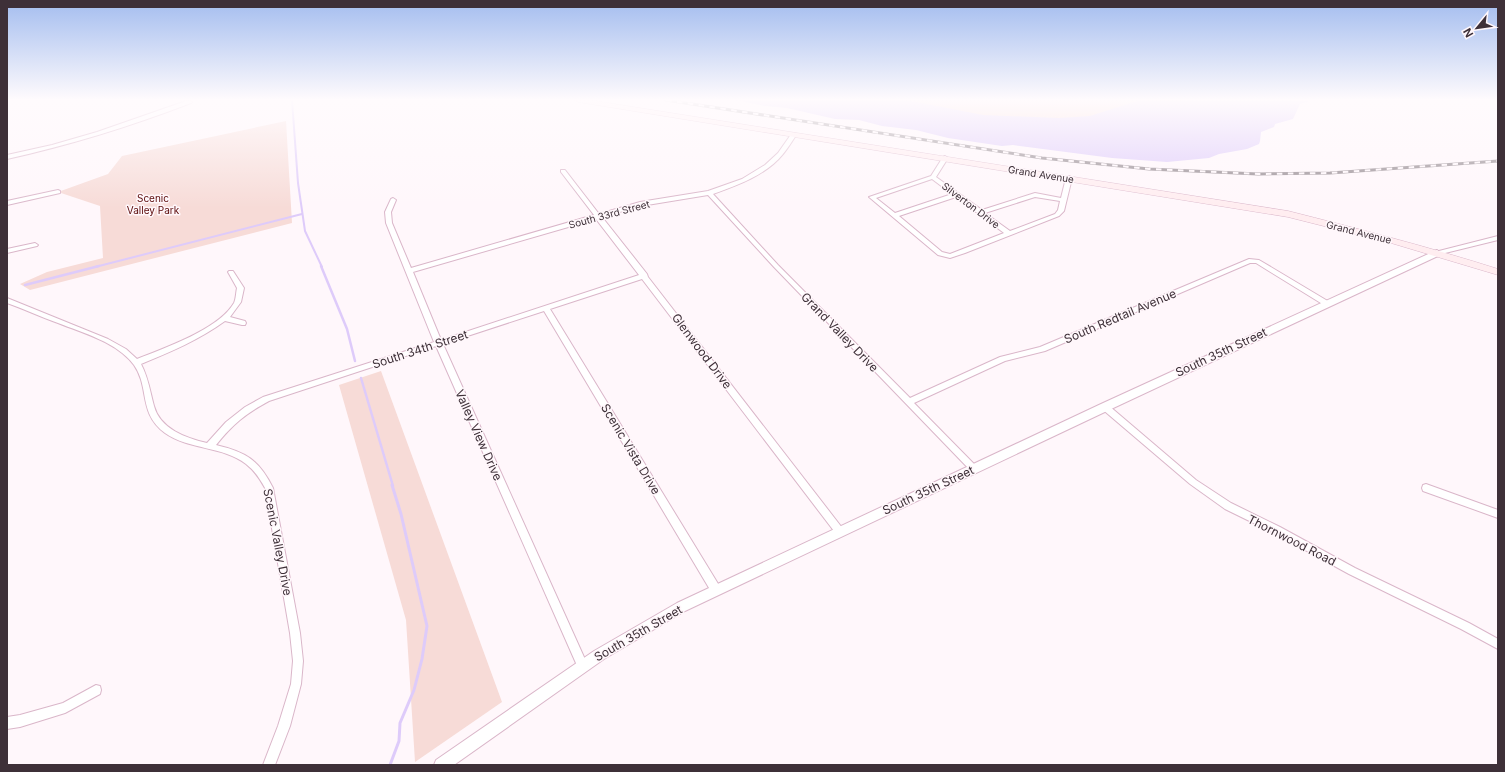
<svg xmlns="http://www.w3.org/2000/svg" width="1505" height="772" viewBox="0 0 1505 772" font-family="Inter,sans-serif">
<rect width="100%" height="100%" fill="#fff7fb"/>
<g fill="#f7dbd7">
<path d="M876,100H1182L1058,133Z"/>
<path d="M286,121L292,223L30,290L20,284L47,272L103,258L100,206L58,192L108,174L122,156Z"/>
<path d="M381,371L502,702L415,762L406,620L339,385Z"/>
</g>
<path fill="#decbfa" d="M735,100H906L983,115L1059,118L1090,116L1140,100L1311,101L1300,104L1293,119L1275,124L1274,127L1261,132L1260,141L1259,144L1247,149L1219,154L1209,158L1167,162L1112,158L1013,145L1002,146L948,138L916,130L882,126L859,120L835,119L787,108L765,106Z"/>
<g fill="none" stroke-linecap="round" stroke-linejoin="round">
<g stroke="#decbfa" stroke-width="2">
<path d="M292,100L298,183L305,231L322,267"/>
<path d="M95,267L302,214"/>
</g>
<g stroke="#decbfa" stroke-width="2.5">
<path d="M321,266L347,329L355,361"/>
<path d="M25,285L99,266"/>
<path d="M361,378L393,486"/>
</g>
<path stroke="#decbfa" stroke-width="3" d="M390,765L399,741L400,723L414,690L422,659L427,626L401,514L392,485"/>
<g stroke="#dab6c9" stroke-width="2">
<g id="minor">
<path d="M189,100L192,102L191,103C131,126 70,145 7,159V155L52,145L97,132Z"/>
<path d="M792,133L797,134C792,141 788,148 783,154C766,175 738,185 713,194L778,265L910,398L1000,357L1040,347L1249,259L1259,260L1331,303L1327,305H1324L1256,263H1250L1045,351L1005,361L914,403L977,467L978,469L977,471L974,472L971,471L774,267L708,195L641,206L602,217L647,274L648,277L843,529L845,532L843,535L840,536L837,535L642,279L550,309L720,587L721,590L720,593L716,594L712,593L544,311L443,344L588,666L587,670L583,671L579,670L436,346L269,401C245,414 233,424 216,445C246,452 259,460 273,488L300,633L303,661L301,684L290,726L275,765H263L278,726L291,684L293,661L290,633L265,488C260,479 255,471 246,464C223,446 189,450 165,433C138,413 150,388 134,365C117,342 83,333 58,323C41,317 24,309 7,303V298L108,339L126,349L137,359C165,348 219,329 234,303C236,299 236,292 237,288L228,272L229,271H233L244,288L241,302L230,317L245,321L246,323L245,325H242L225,321C199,340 170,352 141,364C148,377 150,391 154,406C160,429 186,438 207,443L226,422L245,407L263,397L434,342L386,223L385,212L391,199L393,198L396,200L391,212L392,223L411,268L594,215L561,172V170H565L599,214L640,202L708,191L742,179L765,165L778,153ZM596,219L639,275L441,340L413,272Z"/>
<path d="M945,156L948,158L936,177L982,210L1035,193L1061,198L1066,178L1069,176L1071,177L1072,178L1064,211L1059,216L965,253L950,258L938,255L869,197L931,176L943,157ZM932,179L952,194L895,213L876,198ZM956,197L1004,233L950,254L942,252L899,216ZM1035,197L1060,201L1058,210L1055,214L1010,231L985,213Z"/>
<path d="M58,190L60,191V193L7,205V201Z"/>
<path d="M1498,236V240L1437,255L1434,253L1435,252Z"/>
<path d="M35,243L38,245L37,246L7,253V249Z"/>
<path d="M1105,404L1108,405L1196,480L1231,503L1280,527L1355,568L1469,623L1498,639V649L1461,629L1349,574L1274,533L1225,509L1190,484L1102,409L1101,407L1102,405Z"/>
<path d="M1426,484L1498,510V518L1423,491L1422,488L1423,485Z"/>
<path d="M96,685L100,686L101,690L100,694L65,713L20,727L7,729V717L20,715L63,703Z"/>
</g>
</g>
<g stroke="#dab6c9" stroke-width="2">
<path id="tertiary" d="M1437,250L1441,253L1440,255L1109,410L685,611L604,659L454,765H434L436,760L594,651L677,603L1101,404Z"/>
</g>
<g stroke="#dab6c9" stroke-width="1">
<path id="secondary" d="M574,100H589L1288,211C1359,229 1429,247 1498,269V275L1391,243L1288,217L578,102Z"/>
</g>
<use href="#minor" fill="#fff" fill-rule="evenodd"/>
<use href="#tertiary" fill="#fff" fill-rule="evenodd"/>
<use href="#secondary" fill="#ffedf0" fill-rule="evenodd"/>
<g stroke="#93888e" stroke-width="3">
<path id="rail" d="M666,100L1042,158L1149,169L1258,174L1330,173L1498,161"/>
</g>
<use href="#rail" stroke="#fff7fb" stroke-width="2" stroke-dasharray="5.5" stroke-linecap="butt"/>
</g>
<linearGradient id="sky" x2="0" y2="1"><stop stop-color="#a4bdef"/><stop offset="0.48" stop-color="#fffbfd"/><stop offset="1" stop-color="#fffbfd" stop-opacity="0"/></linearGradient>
<rect width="1505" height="208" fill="url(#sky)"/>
<g text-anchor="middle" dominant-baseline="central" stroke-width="3" stroke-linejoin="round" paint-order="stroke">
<g font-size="10" fill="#3e3038" stroke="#fff7fb">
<text transform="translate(1041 174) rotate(9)">Grand Avenue</text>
<text transform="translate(971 205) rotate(37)">Silverton Drive</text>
<text transform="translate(609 214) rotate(-15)">South 33rd Street</text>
<text transform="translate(1359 232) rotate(14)">Grand Avenue</text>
</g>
<g font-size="10" fill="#5b0a09" stroke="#fff7fb">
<text x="153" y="198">Scenic<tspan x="153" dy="12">Valley Park</tspan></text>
</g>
<g font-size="12" fill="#3e3038" stroke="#fff7fb">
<text transform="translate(1120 316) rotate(-23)">South Redtail Avenue</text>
<text transform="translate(840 332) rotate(46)">Grand Valley Drive</text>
<text transform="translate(420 349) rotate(-18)">South 34th Street</text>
<text transform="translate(702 351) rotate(53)">Glenwood Drive</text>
<text transform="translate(1221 352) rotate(-25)">South 35th Street</text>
<text transform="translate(479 435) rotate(66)">Valley View Drive</text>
<text transform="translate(631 449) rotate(59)">Scenic Vista Drive</text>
<text transform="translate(928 490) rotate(-25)">South 35th Street</text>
<text transform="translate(1292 540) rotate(27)">Thornwood Road</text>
<text transform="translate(278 542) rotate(79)">Scenic Valley Drive</text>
<text transform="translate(638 633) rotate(-30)">South 35th Street</text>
</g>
</g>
<rect width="1505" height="772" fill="none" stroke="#3e3038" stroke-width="16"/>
<g transform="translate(1477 28) rotate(241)" stroke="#fff7fb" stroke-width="3" paint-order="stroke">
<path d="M0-3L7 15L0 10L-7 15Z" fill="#3e3038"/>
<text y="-6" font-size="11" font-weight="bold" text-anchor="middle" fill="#3e3038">N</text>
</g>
</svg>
